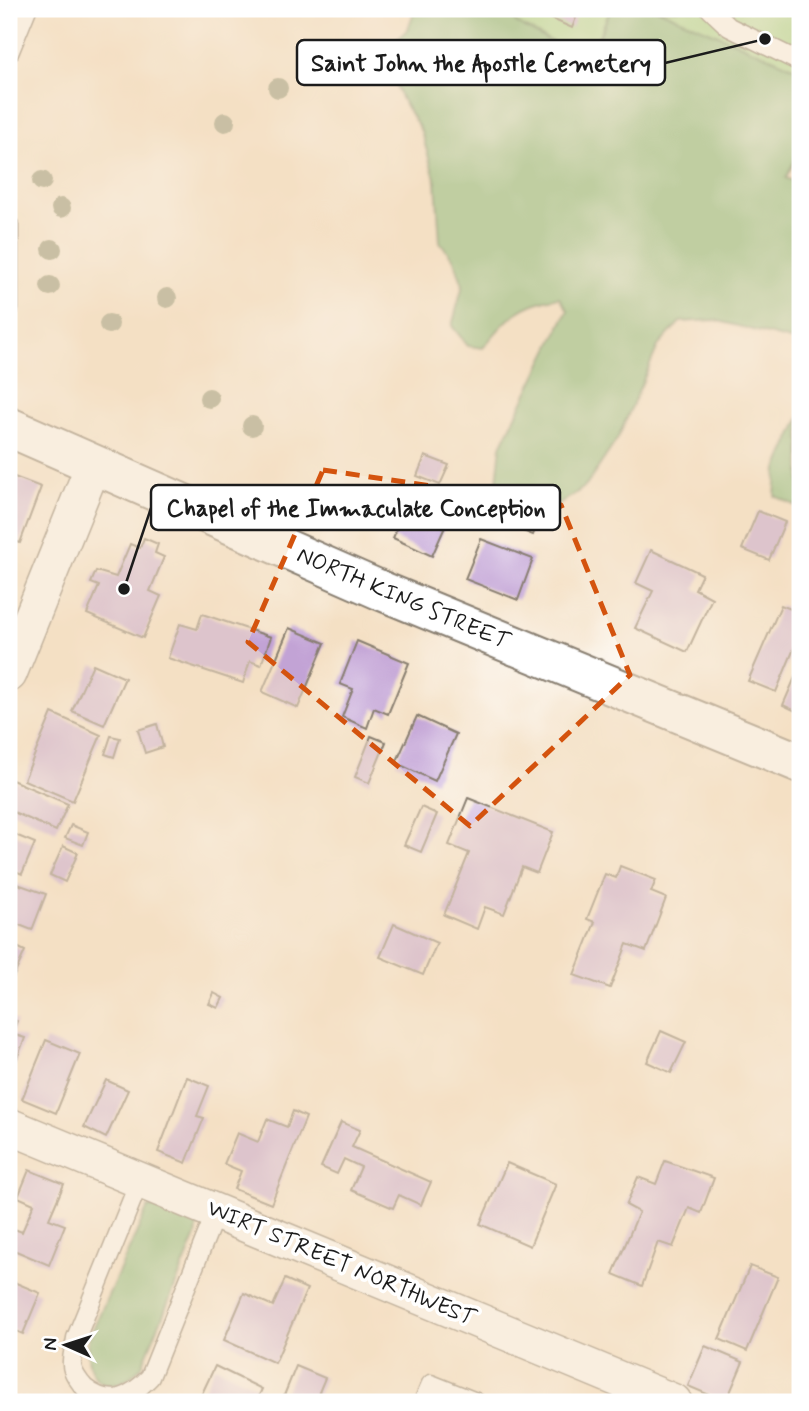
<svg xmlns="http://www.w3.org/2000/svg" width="809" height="1411" viewBox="0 0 809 1411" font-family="Mynerve,sans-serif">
<rect width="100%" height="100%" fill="#fff"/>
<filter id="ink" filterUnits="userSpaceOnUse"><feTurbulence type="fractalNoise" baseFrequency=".0143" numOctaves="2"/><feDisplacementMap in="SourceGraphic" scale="14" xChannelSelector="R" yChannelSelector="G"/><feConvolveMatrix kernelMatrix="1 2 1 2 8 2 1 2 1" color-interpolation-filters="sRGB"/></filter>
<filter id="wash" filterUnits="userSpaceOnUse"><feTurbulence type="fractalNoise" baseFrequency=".00686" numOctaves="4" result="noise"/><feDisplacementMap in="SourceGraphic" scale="28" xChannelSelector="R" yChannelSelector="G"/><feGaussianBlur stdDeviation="1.57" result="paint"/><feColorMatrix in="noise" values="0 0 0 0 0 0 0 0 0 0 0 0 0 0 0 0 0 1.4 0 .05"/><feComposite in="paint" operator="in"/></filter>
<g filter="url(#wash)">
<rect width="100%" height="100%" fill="#f4e0c4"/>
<g fill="#a0d88a" stroke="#5e7a53" stroke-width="2">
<path d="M509,9H611L588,61L516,23Z"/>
<path d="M657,9H800V70Z"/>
</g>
<g fill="#80b876" stroke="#4e6a49" stroke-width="2">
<path d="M415,9H509L516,23L588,61L611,9H657L800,70V150L786,178L800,184V350L794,341L715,320L680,322L658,346L618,438L586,486L554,508L517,495L497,482L501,446L568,310L560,297C520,304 508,317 483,348L468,346L452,326L463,285L454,260L440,242L436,182L421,131L400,96L384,51L408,29Z"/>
<path d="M800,417V503L796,506L775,496L777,469Z"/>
<path d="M148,1207L162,1208L198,1223L196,1236L142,1366C111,1401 84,1385 88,1340Z"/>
</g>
<g id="blocks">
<g fill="#c2a3d5">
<path d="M546,9H576L579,10L572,28L543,15Z"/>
<path d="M425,456L449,465L440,485L417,476Z"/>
<path d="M9,475L41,487L20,543L9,539Z"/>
<path d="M411,495L436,506L430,521L445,527L432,556L393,538Z"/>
<path d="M516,499L543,510L533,535L505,524Z"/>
<path d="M758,511L785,522L769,560L742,549Z"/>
<path d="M144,538L158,544L155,553L164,557L150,591L161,596L143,638L87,614L99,586L91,583L96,571L116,577L130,544L140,548Z"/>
<path d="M481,539L533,559L518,600L465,579Z"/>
<path d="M651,550L702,574L695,589L712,598L687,652L635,628L653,591L636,583Z"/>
<path d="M800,593V634L776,692L748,681L781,605L793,610Z"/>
<path d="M202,614L271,637L261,665L250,661L243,683L168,658L180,624L197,629Z"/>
<path d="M289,628L325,643L298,708L262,692Z"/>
<path d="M357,641L409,663L388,714L374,708L367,728L342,717L353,689L340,684Z"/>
<path d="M93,664L125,678L104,725L72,711Z"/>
<path d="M800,666V713L783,705Z"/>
<path d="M52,713L101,735L73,801L24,780Z"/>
<path d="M417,716L456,734L435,781L396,763Z"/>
<path d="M157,724L163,747L145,753L138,730Z"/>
<path d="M111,736L120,738L114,757L105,754Z"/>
<path d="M371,736L386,742L369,783L355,777Z"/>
<path d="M12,780L68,804L56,831L9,810V788Z"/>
<path d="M468,798L553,832L537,873L522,867L504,914L485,907L477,929L444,915L469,853L449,845Z"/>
<path d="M421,807L437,814L421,852L404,845Z"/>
<path d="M71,825L88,832L83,845L65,838Z"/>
<path d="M13,834L35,843L22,874L9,868V844Z"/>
<path d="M63,846L78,853L65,882L50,875Z"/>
<path d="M620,866L656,880L651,892L666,898L646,951L627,944L610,988L574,975L595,922L587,919L605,874L616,878Z"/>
<path d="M9,881L46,894L32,930L9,921Z"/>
<path d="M394,924L437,943L423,975L380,957Z"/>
<path d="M9,943L25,951L9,987Z"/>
<path d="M214,993L223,998L218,1008L209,1004Z"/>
<path d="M9,1018L17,1021L12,1034L25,1038L9,1079Z"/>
<path d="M661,1031L686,1042L671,1073L647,1062Z"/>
<path d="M46,1040L80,1054L56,1113L22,1099Z"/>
<path d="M187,1077L209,1086L197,1116L204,1118L186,1163L158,1152Z"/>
<path d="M106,1080L128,1090L106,1138L84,1127Z"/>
<path d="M293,1111L306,1117L271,1204L234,1189L241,1171L224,1164L237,1133L258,1142L267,1119L287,1127Z"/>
<path d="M341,1122L360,1130L352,1147L431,1182L421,1205L399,1195L393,1208L351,1190L361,1167L344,1159L337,1174L321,1167Z"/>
<path d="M665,1161L714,1178L701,1213L689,1208L673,1247L658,1242L642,1286L613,1274L639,1212L626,1205L638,1177L656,1184Z"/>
<path d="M507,1163L556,1184L530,1246L480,1224Z"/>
<path d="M29,1170L64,1184L49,1219L65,1225L49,1265L9,1248V1227L22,1232L34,1204L18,1197Z"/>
<path d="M750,1266L778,1277L747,1351L719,1339Z"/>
<path d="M285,1279L307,1289L275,1363L224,1340L244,1293L273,1306Z"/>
<path d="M9,1280L40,1293L23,1334L9,1328Z"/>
<path d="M705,1346L743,1362L726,1402L688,1386Z"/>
<path d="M215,1366L262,1389L256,1402H198Z"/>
<path d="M296,1366L325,1378L315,1402H294L283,1398Z"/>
</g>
</g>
</g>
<g filter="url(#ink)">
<use href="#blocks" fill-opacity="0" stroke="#887e70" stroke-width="2"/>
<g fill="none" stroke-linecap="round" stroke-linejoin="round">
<g stroke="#887e70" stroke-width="21">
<g id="service">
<path d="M710,9L729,27L800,62"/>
<path d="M9,53L27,9"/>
<path d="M9,225V309"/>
<path d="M140,1180L76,1338C75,1346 71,1357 72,1365C72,1372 80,1383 85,1388C110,1408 130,1398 150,1377L216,1212"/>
<path d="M423,1402L431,1384L476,1402"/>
</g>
</g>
<g stroke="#887e70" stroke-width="38">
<g id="minor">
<path d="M9,674L93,466"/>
<path d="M9,1126L674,1402"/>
</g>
</g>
<g stroke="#887e70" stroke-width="42">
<path id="primary" d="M9,427L382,591L800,763"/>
</g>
<use href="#service" stroke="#fff" stroke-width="18"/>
<use href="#minor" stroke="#fff" stroke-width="35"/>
<use href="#primary" stroke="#fff" stroke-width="38"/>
</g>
<g fill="#96987c">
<circle cx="278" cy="88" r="10"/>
<circle cx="225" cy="122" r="10"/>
<circle cx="42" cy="181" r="10"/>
<circle cx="61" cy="208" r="10"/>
<circle cx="52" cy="249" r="10"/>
<circle cx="50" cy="286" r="10"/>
<circle cx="167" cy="298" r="10"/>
<circle cx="109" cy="324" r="10"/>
<circle cx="209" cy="398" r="10"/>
<circle cx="252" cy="426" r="10"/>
</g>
</g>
<path d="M0 0H809V1411H0ZM323,470L561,505L630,675L470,826L248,642Z" fill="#f4e0c4" fill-opacity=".55" fill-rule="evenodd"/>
<path fill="none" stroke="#d4530e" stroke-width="5" stroke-dasharray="14 9" stroke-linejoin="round" d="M323,470L561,505L630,675L470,826L248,642Z"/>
<g text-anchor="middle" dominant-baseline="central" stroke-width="7" stroke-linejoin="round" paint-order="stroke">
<g font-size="23" fill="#1c1c1c" stroke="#fff">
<text transform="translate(403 599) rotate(23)">NORTH KING STREET</text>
<text transform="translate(341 1264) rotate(23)">WIRT STREET NORTHWEST</text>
</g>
</g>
<path fill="none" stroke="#1c1c1c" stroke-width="2.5" d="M765 39L665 63M124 589L151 508"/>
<g fill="#1c1c1c" stroke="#fff" stroke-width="2.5">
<circle cx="765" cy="39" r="7"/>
<circle cx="124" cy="589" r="7"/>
</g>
<g fill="#fff" stroke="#1c1c1c" stroke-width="2.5">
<rect x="297" y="40" width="368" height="45" rx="7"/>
<rect x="151" y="485" width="409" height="45" rx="7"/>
</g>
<g font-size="24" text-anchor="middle" font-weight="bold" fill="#1c1c1c">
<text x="481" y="71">Saint John the Apostle Cemetery</text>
<text x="356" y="516">Chapel of the Immaculate Conception</text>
</g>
<rect width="809" height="1411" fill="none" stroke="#fff" stroke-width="35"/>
<g transform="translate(66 1345) rotate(273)" stroke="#ffffff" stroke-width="5" paint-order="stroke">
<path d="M0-5L12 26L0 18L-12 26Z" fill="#1c1c1c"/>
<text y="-10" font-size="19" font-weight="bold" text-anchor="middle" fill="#1c1c1c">N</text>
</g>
</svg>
